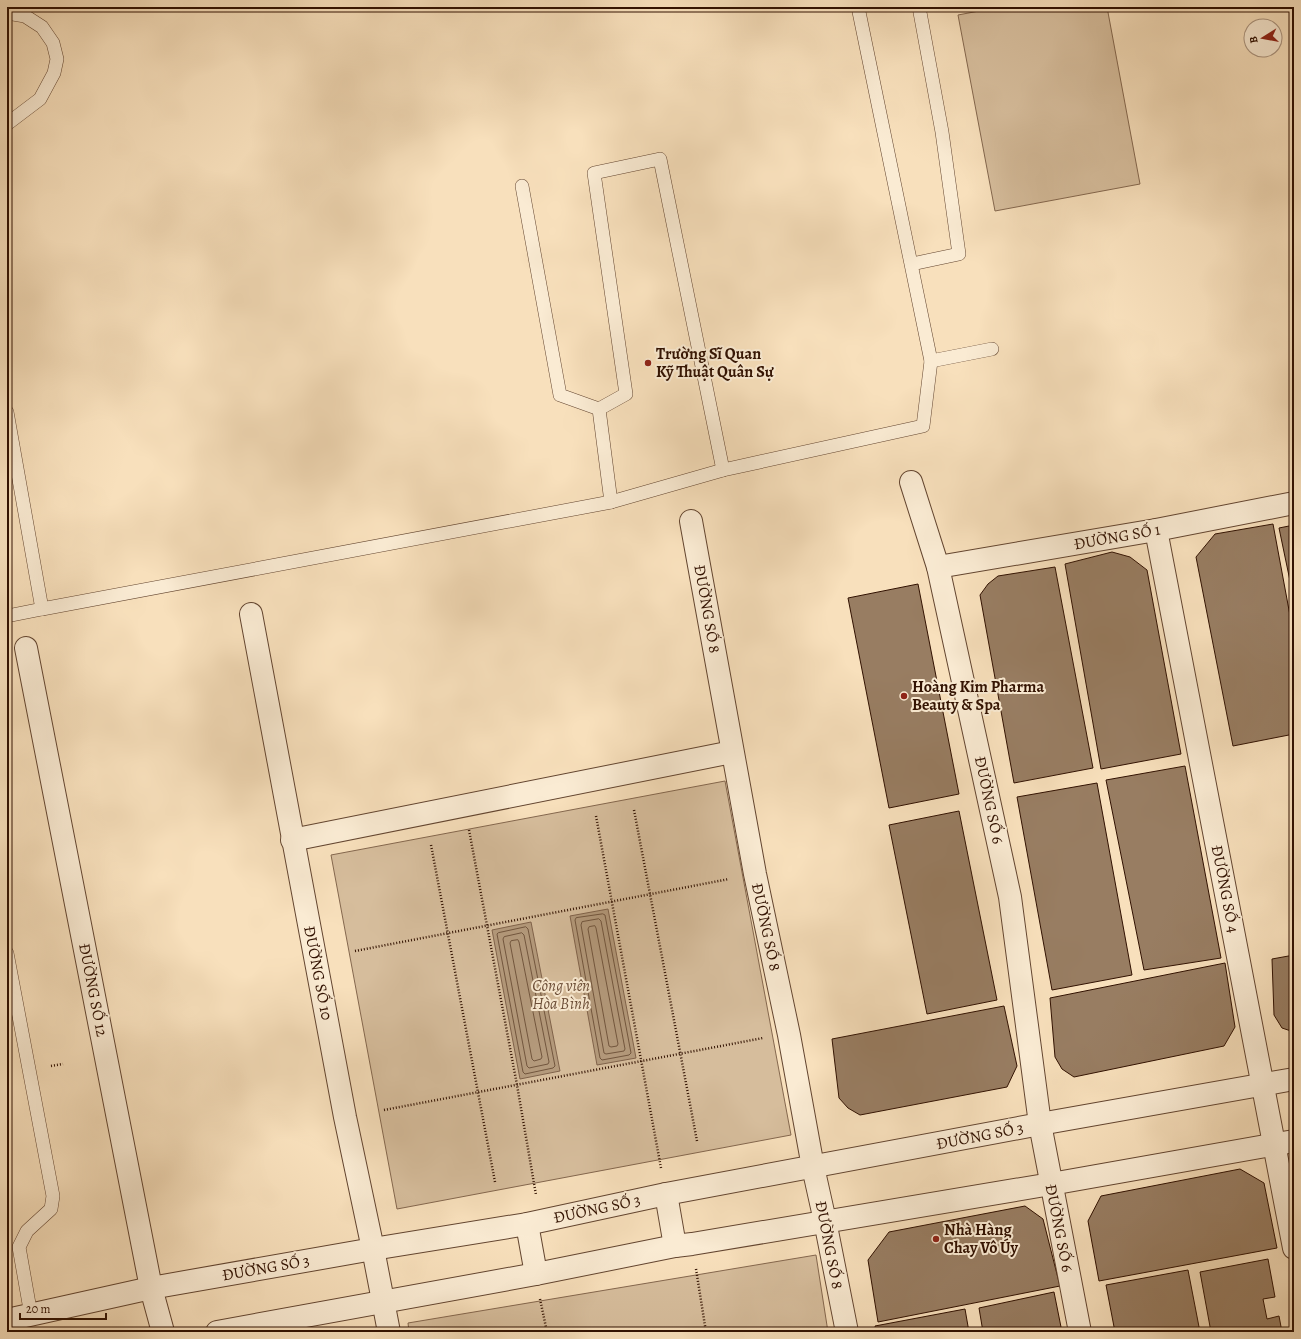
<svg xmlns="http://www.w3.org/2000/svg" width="1301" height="1339" viewBox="0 0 1301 1339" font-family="Alegreya,serif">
<rect width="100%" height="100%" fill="#f8e0bc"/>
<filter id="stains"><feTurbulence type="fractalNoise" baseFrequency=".005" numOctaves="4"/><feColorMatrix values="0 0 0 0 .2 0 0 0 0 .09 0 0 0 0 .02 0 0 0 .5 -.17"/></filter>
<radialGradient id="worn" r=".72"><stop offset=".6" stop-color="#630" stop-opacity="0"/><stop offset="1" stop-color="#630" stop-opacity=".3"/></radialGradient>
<g fill="#d6bd9c" stroke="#84674e">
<path d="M1000,7H1107L1140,184L995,211L958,15Z"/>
<path d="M725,781L791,1135L397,1209L331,855Z"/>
<path d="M816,1255L828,1332H409L408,1323Z"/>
</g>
<g fill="#b49a7c" stroke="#80634b">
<path d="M608,909L636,1058L597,1065L570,916Z"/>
<path d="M531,922L560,1071L520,1079L492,930Z"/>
</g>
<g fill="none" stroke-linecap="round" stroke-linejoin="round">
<g stroke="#72563e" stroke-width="1">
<path d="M603,914L605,915L631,1053L629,1055L602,1060L600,1058L575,920L576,918Z"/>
<path d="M599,919L601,921L625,1049L624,1051L606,1054L604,1053L581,925L582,922Z"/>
<path d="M595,926L596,928L618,1044L617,1046L611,1047L609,1046L588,929L589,927Z"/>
<path d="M526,927L528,929L555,1066L553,1068L525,1074L523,1072L497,934L498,933Z"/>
<path d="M522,933L524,935L549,1062L548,1064L529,1068L527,1066L503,939L504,937Z"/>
<path d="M518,940L519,942L542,1057L541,1059L534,1061L532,1059L510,943L511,941Z"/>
</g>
</g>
<g fill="#987d62" stroke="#311101">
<path d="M1273,524L1294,637V734L1233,746L1196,557L1215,534Z"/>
<path d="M1294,525V600L1279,528Z"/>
<path d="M1112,552L1130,557L1147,570L1181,754L1101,769L1065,564Z"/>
<path d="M1055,567L1093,768L1014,783L980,595L988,584L998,576Z"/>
<path d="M918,584L959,794L889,808L848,598Z"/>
<path d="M1185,766L1221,958L1144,970L1106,780Z"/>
<path d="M1097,783L1132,975L1052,990L1017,797Z"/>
<path d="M959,811L997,1000L927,1014L889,825Z"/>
<path d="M1294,955V1032L1282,1028L1274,1015L1272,959Z"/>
<path d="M1225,963L1235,1027L1224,1046L1074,1077L1062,1069L1055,1057L1050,998Z"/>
<path d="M1004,1006L1017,1066L1007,1087L860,1115L848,1108L839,1098L832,1039Z"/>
<path d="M1240,1169L1264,1183L1277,1248L1099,1281L1088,1221L1101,1196Z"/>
<path d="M1025,1206L1043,1219L1060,1286L878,1322L868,1260L889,1232Z"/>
<path d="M1268,1259L1275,1297L1263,1299L1267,1319L1279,1316L1282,1332H1211L1200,1272Z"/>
<path d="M1188,1270L1200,1332H1115L1106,1285Z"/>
<path d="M1054,1292L1062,1332H983L979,1308Z"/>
<path d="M965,1309L969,1332H876L875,1326Z"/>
</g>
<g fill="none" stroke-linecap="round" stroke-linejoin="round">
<g stroke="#634530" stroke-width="14">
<g id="service">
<path d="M858,7L931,361L992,349"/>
<path d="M7,13L25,16L42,27L53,43L57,59L54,73L40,99L7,124"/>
<path d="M522,186L560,395L599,409L626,394L594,173L660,159L723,470"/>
<path d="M912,264L959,254L942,132L919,7"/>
<path d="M599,409L611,502"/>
<path d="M7,412L42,609L611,502L723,470L923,426L931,361"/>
<path d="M7,616L42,609"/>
<path d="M7,953L53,1196L51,1209L27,1231L19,1247L31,1315"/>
</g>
</g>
<g stroke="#634530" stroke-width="24">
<g id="minor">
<path d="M911,482L938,567L1010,897L1040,1124L1080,1332"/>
<path d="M691,521L755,874L789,1035L813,1167L825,1221L847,1332"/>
<path d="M1156,530L1294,1248"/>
<path d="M938,567L1156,530L1294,503"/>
<path d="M251,614L345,1117L373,1249L389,1332"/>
<path d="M26,648L151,1288L163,1332"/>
<path d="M292,840L732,752"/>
<path d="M666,1194L675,1246"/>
<path d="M527,1224L536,1274"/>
<path d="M7,1320L151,1288L373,1249L527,1224L666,1194L1040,1124L1294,1079"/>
<path d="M217,1332L536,1274L675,1246L692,1244L1051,1184L1294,1141"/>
</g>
</g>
<g stroke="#311101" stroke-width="2.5" stroke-dasharray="1 2" stroke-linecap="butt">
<path d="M634,810L697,1141"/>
<path d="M596,816L661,1168"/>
<path d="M469,830L517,1085L536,1195"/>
<path d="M431,845L495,1182"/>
<path d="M355,951L729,879"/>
<path d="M51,1066L63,1064"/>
<path d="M384,1110L763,1038"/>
<path d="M696,1269L706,1332"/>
<path d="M540,1299L547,1332"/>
</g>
<use href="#service" stroke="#faebd3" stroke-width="13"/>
<use href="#minor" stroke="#faebd3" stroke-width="22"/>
</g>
<g fill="#8f2418" stroke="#faebd3" stroke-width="1.5">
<circle cx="648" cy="363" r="4"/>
<circle cx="904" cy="696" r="4"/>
<circle cx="936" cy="1239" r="4"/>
</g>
<g text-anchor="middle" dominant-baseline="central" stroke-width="4" stroke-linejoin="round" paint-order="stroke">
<g font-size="16" font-weight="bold" fill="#311101" stroke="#faebd3" text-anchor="start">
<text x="656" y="354">Trường Sĩ Quan<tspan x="656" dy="18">Kỹ Thuật Quân Sự</tspan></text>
<text x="912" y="687">Hoàng Kim Pharma<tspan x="912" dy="18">Beauty &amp; Spa</tspan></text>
<text x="944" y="1230">Nhà Hàng<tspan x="944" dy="18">Chay Vô Úy</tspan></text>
</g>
<g font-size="16" fill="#311101" stroke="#faebd3">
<text transform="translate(1117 537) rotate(-10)">ĐƯỜNG SỐ 1</text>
<text transform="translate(707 609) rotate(80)">ĐƯỜNG SỐ 8</text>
<text transform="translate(989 800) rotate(78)">ĐƯỜNG SỐ 6</text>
<text transform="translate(1225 889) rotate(79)">ĐƯỜNG SỐ 4</text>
<text transform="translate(766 927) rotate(78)">ĐƯỜNG SỐ 8</text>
<text transform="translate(318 973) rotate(79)">ĐƯỜNG SỐ 10</text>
<text transform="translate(93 990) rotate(79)">ĐƯỜNG SỐ 12</text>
<text transform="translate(980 1136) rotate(-11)">ĐƯỜNG SỐ 3</text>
<text transform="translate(597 1209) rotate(-12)">ĐƯỜNG SỐ 3</text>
<text transform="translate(1059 1228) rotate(79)">ĐƯỜNG SỐ 6</text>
<text transform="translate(829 1245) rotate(79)">ĐƯỜNG SỐ 8</text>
<text transform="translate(266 1268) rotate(-10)">ĐƯỜNG SỐ 3</text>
</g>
<g font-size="16" font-style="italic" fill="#6b4d37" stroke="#faebd3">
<text x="561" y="986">Công viên<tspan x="561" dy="18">Hòa Bình</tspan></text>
</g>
</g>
<rect width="1301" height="1339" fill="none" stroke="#f8e0bc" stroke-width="24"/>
<rect x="8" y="8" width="1285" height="1323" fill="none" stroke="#311101" stroke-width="2"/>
<rect x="12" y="12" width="1277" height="1315" fill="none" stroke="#311101"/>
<g transform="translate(1263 38) rotate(259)"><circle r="19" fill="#faebd3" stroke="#aa947f"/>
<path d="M0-3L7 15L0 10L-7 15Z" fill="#8f2418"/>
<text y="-6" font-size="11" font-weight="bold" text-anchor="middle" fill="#311101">B</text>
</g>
<path d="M20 1313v6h86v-6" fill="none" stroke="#311101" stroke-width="2"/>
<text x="26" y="1313" font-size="12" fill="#311101" stroke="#faebd3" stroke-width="3" paint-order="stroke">20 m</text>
<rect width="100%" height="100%" filter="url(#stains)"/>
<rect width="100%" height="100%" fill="url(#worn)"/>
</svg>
